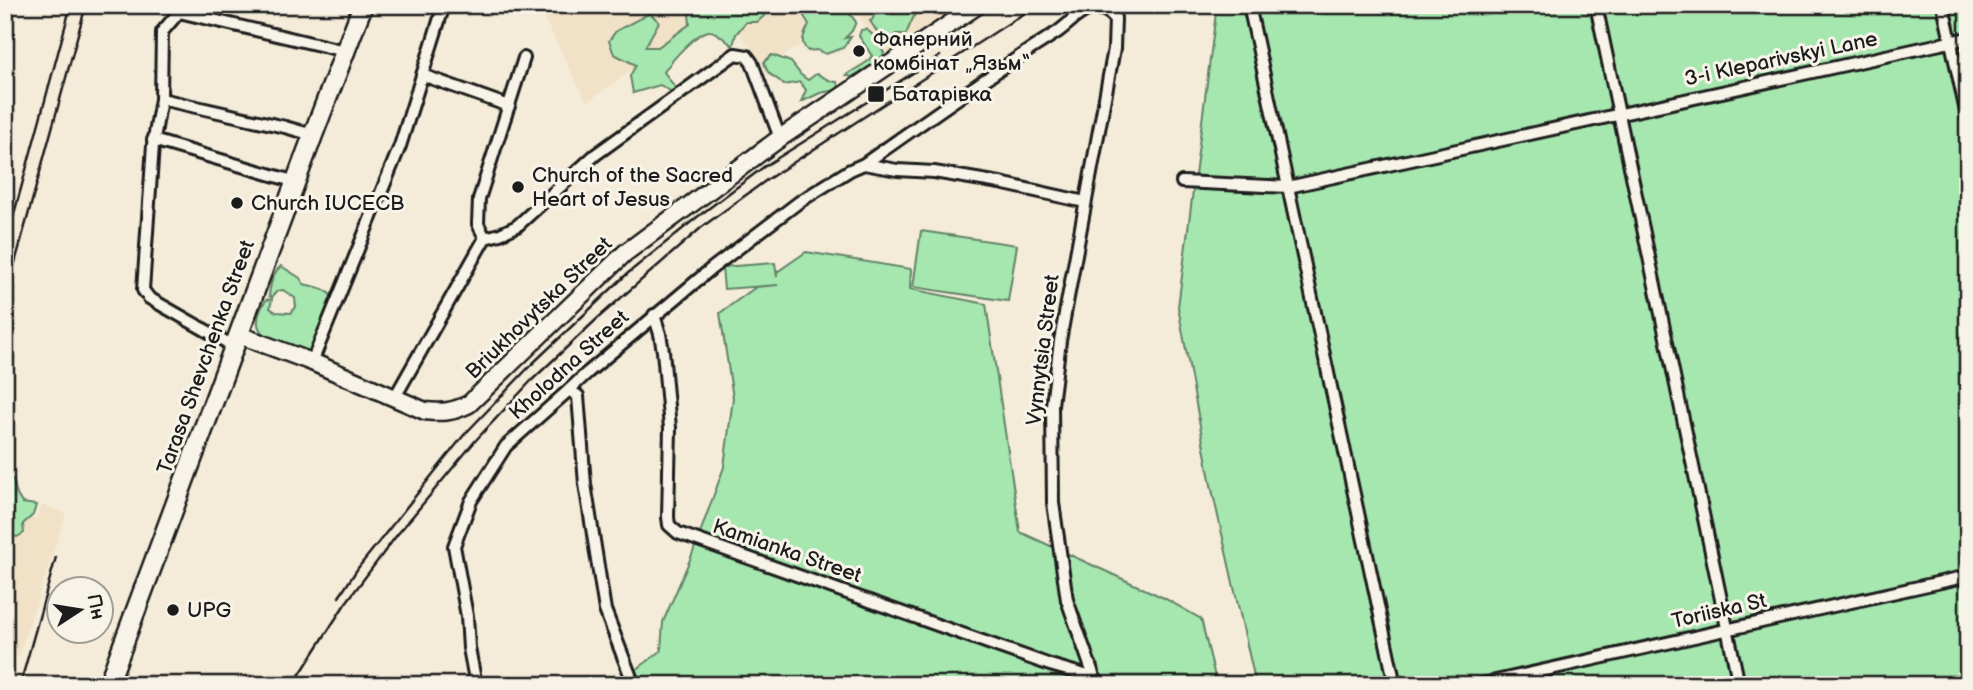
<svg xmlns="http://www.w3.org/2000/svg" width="1973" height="690" viewBox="0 0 1973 690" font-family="'Balsamiq Sans',sans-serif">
<rect width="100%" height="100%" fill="#f4ebd9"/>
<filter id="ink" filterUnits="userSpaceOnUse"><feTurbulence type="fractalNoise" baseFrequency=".0143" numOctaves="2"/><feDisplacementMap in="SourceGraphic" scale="14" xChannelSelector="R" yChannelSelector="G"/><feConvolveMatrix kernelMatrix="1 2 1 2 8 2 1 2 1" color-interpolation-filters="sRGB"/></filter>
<g filter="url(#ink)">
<g fill="#f1e1c7">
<path d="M544,5H959L887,54L853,8L766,68L720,6L587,102L546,22Z"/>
<path d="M42,505L66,514L18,657L5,655V593L20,515L36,518Z"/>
</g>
<g fill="#a6e7b0" stroke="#618266" stroke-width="2">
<path d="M688,5H777L757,22H746L736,34L733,46C727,42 717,31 710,31C697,31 671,61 664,72L677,90L672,92L660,85L633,93L630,76L636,65L614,54L609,41L616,31L650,13L659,22L645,47H658L690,24Z"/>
<path d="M797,5H843L856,22L852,31L845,38L851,37L843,48L826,54L817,50L808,51C798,41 805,35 809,24Z"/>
<path d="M890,5H921L913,18L906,34H896L890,40L882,39L870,21L872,20L875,14H880L885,8Z"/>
<path d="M1217,5H1968V685H1256L1211,485L1178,307Z"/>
<path d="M866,29L874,36L884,53L879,61L851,77L846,75L867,62L872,56L859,36L861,30Z"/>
<path d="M772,55L791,62L801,75L808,80L816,74C824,76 828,82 837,82L839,87L836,90L820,93L801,102L806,90L800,82L784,85C775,74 769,80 764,62Z"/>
<path d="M921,231L1017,245L1008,301L913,287Z"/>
<path d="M806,252L911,269L910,289L986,304L1020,532L1164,598L1201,619L1217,685H616L661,651L663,622L692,555L724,467L733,398L720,313L756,287L778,285L724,289L722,267L775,263L777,277V272Z"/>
<path d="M281,266L300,278L304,284C317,288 329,287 334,302L315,349L309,353C301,352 297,346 289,344C261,338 248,328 266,300L272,299L270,308L276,312L291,313L296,307L295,298L283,290L277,291L272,297L269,296C270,285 273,273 281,266Z"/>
<path d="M9,479H13L17,495L22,503L36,505L33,515L23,524L24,533L17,537L9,535L5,527V482Z"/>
</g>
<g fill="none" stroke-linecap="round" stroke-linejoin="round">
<g stroke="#1c1c1c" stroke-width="16">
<g id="minor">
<path d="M1249,5L1395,685"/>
<path d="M1596,5L1739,685"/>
<path d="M1943,5L1968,121"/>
<path d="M422,75L509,106"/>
<path d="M161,99L285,127L313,135"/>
<path d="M153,140L296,182"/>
<path d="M864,164L897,170L934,172L1000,183L1085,202"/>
<path d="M1182,182L1288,187L1968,38"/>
<path d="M485,238L478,224L479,199L524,58"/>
<path d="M654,315L660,334L663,351L670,428L668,517L669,525L678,533L1050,665L1095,678"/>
<path d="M235,347L149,298L143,290L153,145L161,99L162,32L179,12L345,51"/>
<path d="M312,362L400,146L444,5"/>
<path d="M569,390L578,396L585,484L605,610L634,685"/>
<path d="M395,397L485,238L500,234L517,226L595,155L735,54L747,56L752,63L780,138"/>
<path d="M476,685L469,648L467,616L454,546L471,501L506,446L569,390L587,373L711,269L799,202L850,170L864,164C927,120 990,74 1056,33C1067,26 1078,12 1091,9C1101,6 1109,12 1115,18L1114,49L1060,341L1052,405L1053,503L1067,600L1097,685"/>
<path d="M1478,685L1968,576"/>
<path d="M1720,685L1738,681"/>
</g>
</g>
<g stroke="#1c1c1c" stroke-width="21">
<path id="secondary" d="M239,335L312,362L425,411C442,413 453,412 469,404L625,253L780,138L978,5"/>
</g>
<g stroke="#1c1c1c" stroke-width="23">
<path id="primary" d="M108,685L313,135L363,5"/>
</g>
<use href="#minor" stroke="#f7f3e8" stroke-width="10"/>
<use href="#secondary" stroke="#f7f3e8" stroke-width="16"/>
<use href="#primary" stroke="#f7f3e8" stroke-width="18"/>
<g stroke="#1c1c1c" stroke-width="2.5">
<path d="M5,247L71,5"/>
<path d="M5,299L86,5"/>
<path d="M339,597L358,568L464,435L531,365L627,274L696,218L765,166L940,56"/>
<path d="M20,685L56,557"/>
<path d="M293,685L345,604L397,535L476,440L531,381L598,318L702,227L768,179L1037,5"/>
</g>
</g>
</g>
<g fill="#1c1c1c" stroke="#f7f3e8" stroke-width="2.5">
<circle cx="859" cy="51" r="7"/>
<rect x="867" y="85" width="18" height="18" rx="3.5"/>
<circle cx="518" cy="187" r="7"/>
<circle cx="237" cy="203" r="7"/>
<circle cx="173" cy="610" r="7"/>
</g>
<g text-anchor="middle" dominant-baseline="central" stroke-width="6" stroke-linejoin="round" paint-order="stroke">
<g font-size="21" fill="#1c1c1c" stroke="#f7f3e8" text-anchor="start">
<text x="873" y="39">Фанерний<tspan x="873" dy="24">комбінат „Язьм“</tspan></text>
<text x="892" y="94">Батарівка</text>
<text x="532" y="175">Church of the Sacred<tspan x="532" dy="24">Heart of Jesus</tspan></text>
<text x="251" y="203">Church IUCECB</text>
<text x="187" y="610">UPG</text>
</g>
<g font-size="21" fill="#1c1c1c" stroke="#f7f3e8">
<text transform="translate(1781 59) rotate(-12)">3-i Kleparivskyi Lane</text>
<text transform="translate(539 308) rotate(-44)">Briukhovytska Street</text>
<text transform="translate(1043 350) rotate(-83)">Vynnytsia Street</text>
<text transform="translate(206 357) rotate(-70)">Tarasa Shevchenka Street</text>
<text transform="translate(569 365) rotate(-42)">Kholodna Street</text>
<text transform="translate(787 551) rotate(19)">Kamianka Street</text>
<text transform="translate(1719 611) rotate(-13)">Toriiska St</text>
</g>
</g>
<rect width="1973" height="690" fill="none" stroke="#f7f3e8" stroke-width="28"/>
<rect x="14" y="14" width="1945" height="662" fill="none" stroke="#1c1c1c" stroke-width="2.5" filter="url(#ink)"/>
<g transform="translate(80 610) rotate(78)"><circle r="33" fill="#f7f3e8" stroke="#9f9d96" stroke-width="2"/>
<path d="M0-5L12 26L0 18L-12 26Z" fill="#1c1c1c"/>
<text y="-10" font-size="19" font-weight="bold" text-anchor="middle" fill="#1c1c1c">Пн</text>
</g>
</svg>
